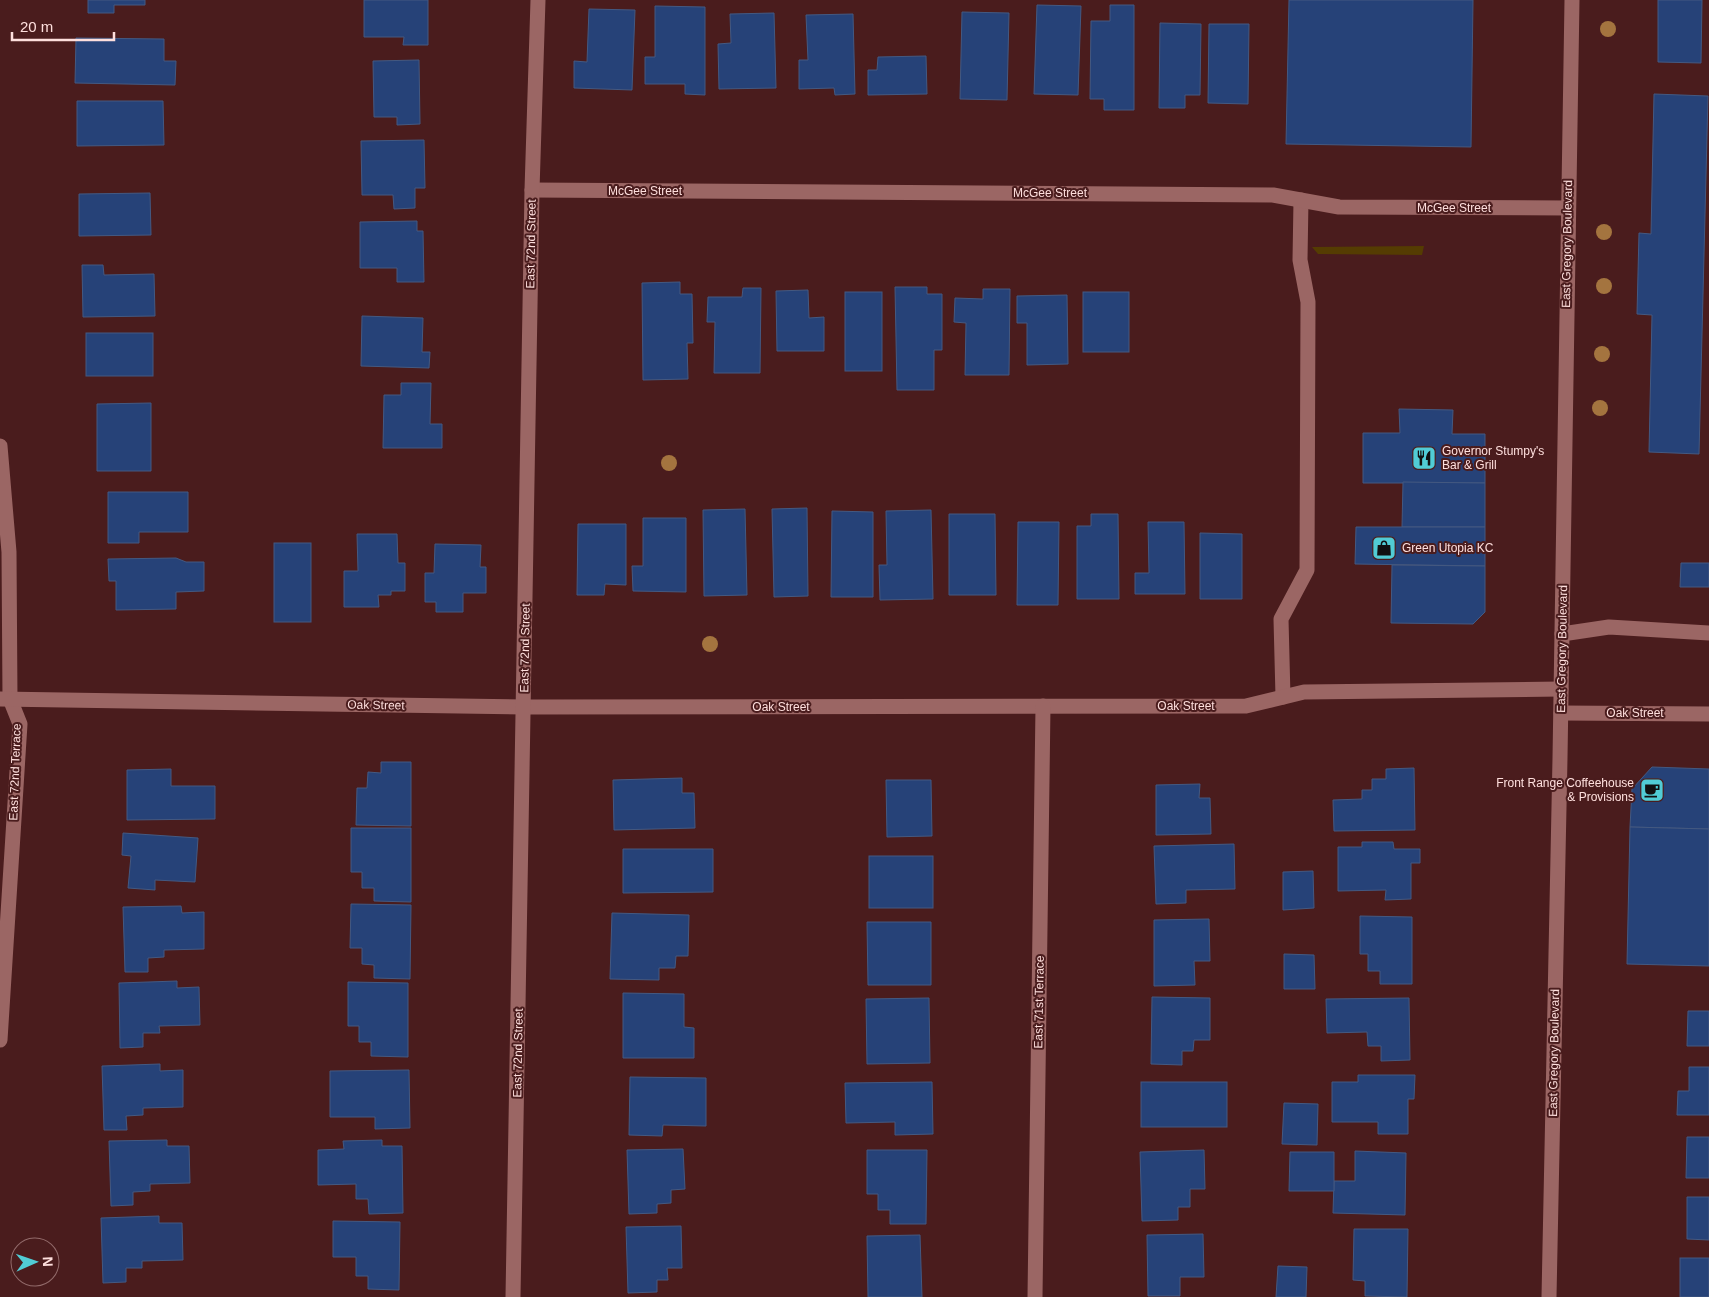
<svg xmlns="http://www.w3.org/2000/svg" width="1709" height="1297" viewBox="0 0 1709 1297" font-family="Arial,sans-serif">
<rect width="100%" height="100%" fill="#4a1c1d"/>
<path fill="#553c02" d="M1424,246L1422,255L1318,254L1312,247Z"/>
<g fill="#264278" stroke="#445981">
<path d="M88,0H145V5H114V13H88Z"/>
<path d="M364,0H428V45H403L404,37H364Z"/>
<path d="M1289,0H1473L1471,147L1286,144Z"/>
<path d="M1658,0H1702L1701,63L1658,62Z"/>
<path d="M1037,5L1081,6L1078,95L1034,94Z"/>
<path d="M1110,5H1134V110H1104V99H1090L1091,21H1110Z"/>
<path d="M655,6L705,7V95L685,94V84H645V57H655Z"/>
<path d="M589,9L635,10L632,90L574,88V61L587,62Z"/>
<path d="M962,12L1009,13L1007,100L960,99Z"/>
<path d="M774,13L776,88L719,89L718,44L731,43L730,14Z"/>
<path d="M853,14L855,94L835,95L834,88L799,89V60H808L806,15Z"/>
<path d="M1160,23L1201,24L1200,95H1185V108H1159Z"/>
<path d="M1209,24H1249L1248,104L1208,103Z"/>
<path d="M76,38L164,39V61H176L175,85L75,83Z"/>
<path d="M926,56L927,94L868,95V70H877L878,57Z"/>
<path d="M419,60L420,124L397,125V117H374L373,61Z"/>
<path d="M1654,94L1708,96L1699,454L1649,452L1652,315L1637,314L1639,233L1651,234Z"/>
<path d="M77,101H163L164,145L77,146Z"/>
<path d="M424,140L425,188H415V208L394,209L393,195H362L361,141Z"/>
<path d="M150,193L151,235L79,236V194Z"/>
<path d="M417,221V231H423L424,282H397V268H360V222Z"/>
<path d="M82,265H103L104,275L154,274L155,316L83,317Z"/>
<path d="M680,282V294H692L693,343H687L688,379L643,380L642,283Z"/>
<path d="M895,287H927V294H942V350H934V390H897Z"/>
<path d="M743,288H761L760,373H714L715,322H707L708,297H742Z"/>
<path d="M983,289H1010L1009,375H965L966,323L954,322L955,298L983,299Z"/>
<path d="M808,290L809,318L824,317V351H777L776,291Z"/>
<rect x="845" y="292" width="37" height="79"/>
<rect x="1083" y="292" width="46" height="60"/>
<path d="M1067,295L1068,364L1027,365V323H1017V296Z"/>
<path d="M362,316L423,318L422,352H430L429,368L361,366Z"/>
<rect x="86" y="333" width="67" height="43"/>
<path d="M401,383H431L430,424H442V448H383L384,395H401Z"/>
<path d="M151,403V471H97V404Z"/>
<path d="M1399,409L1453,410L1452,434H1485V483H1363V433H1400Z"/>
<path d="M1403,482L1485,483V527H1402Z"/>
<path d="M108,492H188V532H139V543H108Z"/>
<path d="M807,508L808,596L774,597L772,509Z"/>
<path d="M745,509L747,595L704,596L703,510Z"/>
<path d="M931,510L933,599L880,600L879,565H887L886,511Z"/>
<path d="M832,511L873,512V597H831Z"/>
<path d="M949,514H995L996,595H949Z"/>
<path d="M1091,514H1118L1119,599H1077V526H1091Z"/>
<path d="M643,518H686V592L633,591L632,566H643Z"/>
<path d="M1018,522H1059L1058,605H1017Z"/>
<path d="M1148,522H1184L1185,594H1135V573H1149Z"/>
<path d="M578,524H626V585L605,584L604,595H577Z"/>
<path d="M1356,527H1485V566L1355,564Z"/>
<path d="M1200,533L1242,534V599H1200Z"/>
<path d="M357,534H397L398,563H405V591H391V595H378L379,607H344V571H358Z"/>
<rect x="274" y="543" width="37" height="79"/>
<path d="M435,544L481,545L480,567H486V593H463V612H436V602H425V573H434Z"/>
<path d="M176,558L186,562H204V591L176,592V609L116,610V581H109L108,559Z"/>
<path d="M1681,563H1709V587H1680Z"/>
<path d="M1392,565L1485,566V612L1473,624L1391,623Z"/>
<path d="M381,762H411V826L356,825L357,788H367L368,772L381,773Z"/>
<path d="M1652,767L1709,769V829L1630,827L1632,789Z"/>
<path d="M1414,768L1415,830L1334,831L1333,800L1362,799V790H1372V779H1386V769Z"/>
<path d="M171,769V786H215V819L127,820V770Z"/>
<path d="M682,778V793H694L695,828L614,830L613,780Z"/>
<path d="M886,780H931L932,836L887,837Z"/>
<path d="M1200,784L1199,798H1210L1211,834L1156,835V785Z"/>
<path d="M1630,827L1709,829V966L1627,964Z"/>
<path d="M351,828H411V902L374,901V888H362V872H351Z"/>
<path d="M123,833L198,838L195,882L155,880V890L128,888L131,856L122,855Z"/>
<path d="M1362,842H1393L1394,849H1420V863H1411V899L1385,900L1386,890L1338,891V847H1362Z"/>
<path d="M1234,844L1235,889L1186,890V903L1156,904L1154,846Z"/>
<path d="M623,849H713V892L623,893Z"/>
<rect x="869" y="856" width="64" height="52"/>
<path d="M1313,871L1314,908L1283,910V872Z"/>
<path d="M351,904L411,905L410,979L374,978V965L362,964V948H350Z"/>
<path d="M181,906L182,913L204,912V949L164,950V957L148,958V972H125L123,907Z"/>
<path d="M612,913L689,915L688,956H676L675,968H659V980L610,979Z"/>
<path d="M1360,916L1412,917V984H1380V971H1368V954H1360Z"/>
<path d="M1209,919L1210,961H1194L1195,985L1154,986V920Z"/>
<path d="M867,922H931V985H868Z"/>
<path d="M1284,954L1314,955L1315,989H1284Z"/>
<path d="M177,981V988L199,987L200,1025L159,1026L160,1033H143V1047L120,1048L119,983Z"/>
<path d="M348,982L408,983V1057L371,1056V1042H359V1026H348Z"/>
<path d="M623,993L684,994V1027L694,1028V1058H623Z"/>
<path d="M1152,997L1210,998V1040H1194L1193,1051H1182V1065L1151,1064Z"/>
<path d="M929,998L930,1063L867,1064L866,999Z"/>
<path d="M1409,998L1410,1060L1381,1061V1046H1368L1367,1032L1327,1033L1326,999Z"/>
<path d="M1688,1011H1709V1046H1687Z"/>
<path d="M160,1064V1071L183,1070V1107L143,1108V1115L126,1116L127,1130H104L102,1066Z"/>
<path d="M1689,1067H1709V1115H1677L1678,1091H1689Z"/>
<path d="M409,1070L410,1128L375,1129V1117H330V1071Z"/>
<path d="M1358,1075H1415L1414,1099H1408V1134H1378V1122H1332V1082H1358Z"/>
<path d="M630,1077L706,1078V1126L663,1125L662,1136L629,1135Z"/>
<path d="M932,1082L933,1134L895,1135V1122L846,1123L845,1083Z"/>
<rect x="1141" y="1082" width="86" height="45"/>
<path d="M1284,1103L1318,1104L1317,1145L1282,1144Z"/>
<path d="M1687,1137H1709V1178H1686Z"/>
<path d="M167,1140V1146H189L190,1183L150,1184V1191L133,1192V1205L111,1206L109,1141Z"/>
<path d="M382,1140V1146H402L403,1213L369,1214L368,1199H356V1184L318,1185V1150L344,1149L343,1141Z"/>
<path d="M683,1149L685,1189L671,1190V1203L657,1204V1213L629,1214L627,1150Z"/>
<path d="M867,1150H927L926,1224H890V1210H878V1194H867Z"/>
<path d="M1204,1150L1205,1189H1190V1207H1178V1220L1142,1221L1140,1152Z"/>
<path d="M1355,1151L1406,1153L1405,1215L1333,1213L1334,1181H1355Z"/>
<path d="M1290,1152H1334V1191H1289Z"/>
<path d="M1687,1197H1709V1240L1687,1239Z"/>
<path d="M159,1216V1223H182L183,1260L142,1261V1268H126V1282L103,1283L101,1218Z"/>
<path d="M333,1221L400,1222L399,1290L368,1289V1276H356V1257H333Z"/>
<path d="M681,1226L682,1268H667L668,1280H657V1292L628,1293L626,1227Z"/>
<path d="M1354,1229H1408L1407,1297L1365,1296V1281L1353,1280Z"/>
<path d="M1203,1234L1204,1277H1180V1296H1148L1147,1235Z"/>
<path d="M920,1235L922,1297H868L867,1236Z"/>
<rect x="1680" y="1258" width="29" height="39"/>
<path d="M1278,1266L1307,1267L1306,1297H1276Z"/>
</g>
<g fill="none" stroke-linecap="round" stroke-linejoin="round">
<g stroke="#9b6664" stroke-width="15">
<path d="M1562,634L1609,627L1709,633"/>
<path d="M1283,697L1281,619L1307,570L1308,302L1300,260L1301,200"/>
</g>
<g stroke="#9b6664" stroke-width="15">
<path d="M532,190L1273,195L1339,207L1568,208"/>
<path d="M0,446L9,552L10,699L20,724L0,1040"/>
<path d="M0,699L524,707L1246,706L1304,692L1561,689"/>
<path d="M1561,713L1709,714"/>
<path d="M513,1297L532,190L538,0"/>
<path d="M1035,1297L1043,706"/>
</g>
<path stroke="#9b6664" stroke-width="15" d="M1549,1297L1560,758L1572,0"/>
</g>
<g fill="#a4743f">
<circle cx="1608" cy="29" r="8"/>
<circle cx="1604" cy="232" r="8"/>
<circle cx="1604" cy="286" r="8"/>
<circle cx="1602" cy="354" r="8"/>
<circle cx="1600" cy="408" r="8"/>
<circle cx="669" cy="463" r="8"/>
<circle cx="710" cy="644" r="8"/>
</g>
<defs>
<g id="restaurant-square" transform="scale(1.25)"><rect x="-9" y="-9" width="18" height="18" rx="4" fill="#51ccd5" stroke="#4a1c1d"/><path d="M-5-6h1v4h1v-4h1v4h1v-4h1v5L-1.5 .5V6h-2V.5L-5-1ZM5-6V6H3V1.5H1.5Q1.5-4 5-6Z" fill="#111"/></g>
<g id="shop-square" transform="scale(1.25)"><rect x="-9" y="-9" width="18" height="18" rx="4" fill="#51ccd5" stroke="#4a1c1d"/><path d="M-5-2.5h2.3a2.7 3.5 0 0 1 5.4 0H5L5.5 6h-11ZM-1.5-2.5h3a1.5 2.3 0 0 0-3 0Z" fill="#111"/></g>
<g id="cafe-square" transform="scale(1.25)"><rect x="-9" y="-9" width="18" height="18" rx="4" fill="#51ccd5" stroke="#4a1c1d"/><path d="M-5.5-4.5H6V0H3Q3 3.5 0 3.5H-2.5Q-5.5 3.5-5.5 0ZM3-3.2v2h1.7v-2ZM-6 4.5H4V6H-6Z" fill="#111"/></g>
</defs>
<g fill-rule="evenodd">
<use href="#restaurant-square" x="1424" y="458"/>
<use href="#shop-square" x="1384" y="548"/>
<use href="#cafe-square" x="1652" y="790"/>
</g>
<g text-anchor="middle" dominant-baseline="central" stroke-width="4" stroke-linejoin="round" paint-order="stroke">
<g font-size="12" fill="#fedfdd" stroke="#4a1c1d">
<text x="645" y="191">McGee Street</text>
<text x="1050" y="193">McGee Street</text>
<text x="1454" y="208">McGee Street</text>
<text transform="translate(531 244) rotate(-89)">East 72nd Street</text>
<text transform="translate(1567 244) rotate(-89)">East Gregory Boulevard</text>
<text transform="translate(525 648) rotate(-89)">East 72nd Street</text>
<text transform="translate(1562 649) rotate(-89)">East Gregory Boulevard</text>
<text transform="translate(376 705) rotate(1)">Oak Street</text>
<text x="1186" y="706">Oak Street</text>
<text x="781" y="707">Oak Street</text>
<text x="1635" y="713">Oak Street</text>
<text transform="translate(15 772) rotate(-88)">East 72nd Terrace</text>
<text transform="translate(1039 1002) rotate(-89)">East 71st Terrace</text>
<text transform="translate(518 1053) rotate(-89)">East 72nd Street</text>
<text transform="translate(1554 1053) rotate(-89)">East Gregory Boulevard</text>
</g>
<g font-size="12" fill="#fedfdd" stroke="#4a1c1d" text-anchor="start">
<text x="1442" y="451">Governor Stumpy's<tspan x="1442" dy="14">Bar &amp; Grill</tspan></text>
<text x="1402" y="548">Green Utopia KC</text>
<text x="1634" y="783" text-anchor="end">Front Range Coffeehouse<tspan x="1634" dy="14">&amp; Provisions</tspan></text>
</g>
</g>
<g transform="translate(35 1262) rotate(88)"><circle r="24" fill="#4a1c1d" stroke="#926a6a"/>
<path d="M0-4L9 19L0 12L-9 19Z" fill="#51ccd5"/>
<text y="-8" font-size="14" font-weight="bold" text-anchor="middle" fill="#fedfdd">N</text>
</g>
<path d="M12 32v8h102v-8" fill="none" stroke="#fedfdd" stroke-width="2.5"/>
<text x="20" y="32" font-size="15" fill="#fedfdd" stroke="#4a1c1d" stroke-width="4" paint-order="stroke">20 m</text>
</svg>
